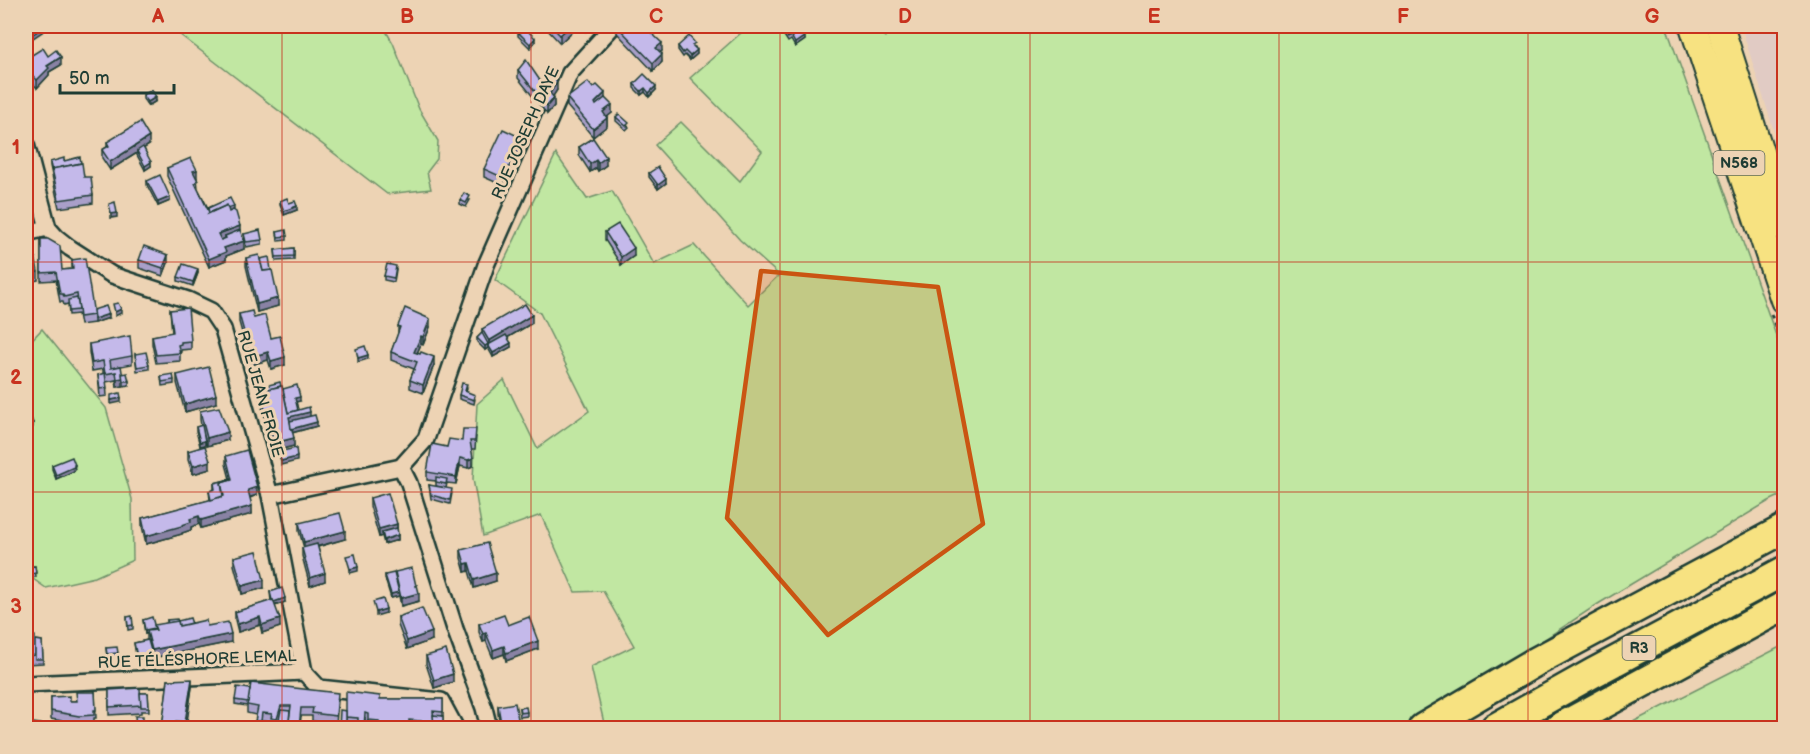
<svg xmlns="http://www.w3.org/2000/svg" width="1810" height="754" viewBox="0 0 1810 754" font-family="'Balsamiq Sans',sans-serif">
<rect width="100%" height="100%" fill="#edd3b4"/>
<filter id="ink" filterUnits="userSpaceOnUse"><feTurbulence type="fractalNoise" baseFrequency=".0167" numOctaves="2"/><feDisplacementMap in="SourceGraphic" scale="12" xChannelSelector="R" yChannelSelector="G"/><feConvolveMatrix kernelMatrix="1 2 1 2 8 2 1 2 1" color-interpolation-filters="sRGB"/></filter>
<g filter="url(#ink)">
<path fill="#e1cbc4" d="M1741,26H1784V163Z"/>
<g fill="#c1e7a2" stroke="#70926b" stroke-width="1.5">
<path d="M188,26H383L393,43L419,109L438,141L437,159L427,172L431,189L387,194L179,34Z"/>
<path d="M735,26H871L885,37L895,26H1666L1784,358V494L1769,501L1598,604L1410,728H591L604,723L591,667L634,646L603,591L575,592L541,515L483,536L473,479L477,404L504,380L537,448L589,411L540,313L495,280L556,154L587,199L612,191L654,264L694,245L748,305L779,275L740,240L655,145L681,122L740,181L762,151L690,78L742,32Z"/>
<path d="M42,329L106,408L132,499L133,560L95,577L46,588L26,574V346Z"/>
<path d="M1784,645V728H1621Z"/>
</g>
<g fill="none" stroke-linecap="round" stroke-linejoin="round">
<g stroke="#1f3d34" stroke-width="20">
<g id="minor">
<path d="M26,144L48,228L56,237L70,248L112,275L188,300L211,311L223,329L270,495L304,672"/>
<path d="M26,233L48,228"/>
<path d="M401,467L426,439L486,265L570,73L613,26"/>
<path d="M270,495L401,467L409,483L455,629L484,708L489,728"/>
<path d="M26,684L304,672L319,688L441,701L455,727"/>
</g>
</g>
<g stroke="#1f3d34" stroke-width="30">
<g id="trunk">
<path d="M1693,26L1784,300"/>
<path d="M1720,26L1784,227"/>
</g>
</g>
<g stroke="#1f3d34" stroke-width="33">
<g id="motorway">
<path d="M1423,728L1537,661L1784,529"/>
<path d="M1495,728L1593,673L1784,571"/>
<path d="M1559,728L1784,606"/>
</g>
</g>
<path stroke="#1f3d34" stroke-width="3" stroke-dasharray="4.5 4.5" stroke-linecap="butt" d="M1771,314L1784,350"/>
<use href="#minor" stroke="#edd3b4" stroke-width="15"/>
<use href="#trunk" stroke="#f7e281" stroke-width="26"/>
<use href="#motorway" stroke="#f7e281" stroke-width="28"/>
</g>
<g fill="#a99fc9" stroke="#1f3d34" stroke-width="1.5">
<path d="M544,26H578L560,43Z"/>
<path d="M580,26H591L586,31Z"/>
<path d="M617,26H663L654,35L662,51L660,52L662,62L653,71L617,33Z"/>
<path d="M783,30L802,31L805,40L795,47L791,40L788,42L783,34Z"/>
<path d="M518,32L535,42L530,48L518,36Z"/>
<path d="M678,46L695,47L697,54L690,60L685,55L683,57L678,50Z"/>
<path d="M26,48L32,55L48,56L61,65L49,72V75L37,88L32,83L26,91Z"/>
<path d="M518,70L557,90L553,96L554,106L547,114L518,78Z"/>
<path d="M634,84L656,90L649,97L645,92L641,95L634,88Z"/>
<path d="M593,88L605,98L612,113L607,117V126L593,137L567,106V98Z"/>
<path d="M143,95L156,101L148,106L143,99Z"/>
<path d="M616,117L629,127L626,130L616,121Z"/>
<path d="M107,142L149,145L144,148L151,166L145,170L137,155V153L110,170L102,158V150L107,147Z"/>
<path d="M522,146L504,186L484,177V169Z"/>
<path d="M579,147L606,165L598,171L596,168L590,172L579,155Z"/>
<path d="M64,161L84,177L93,195V203L59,208L50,166V162Z"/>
<path d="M167,168L197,178L198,188L208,208L234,210H233L240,232L244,249L226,256V260L209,267L167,176Z"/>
<path d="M649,173L666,183L658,189L649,177Z"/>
<path d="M147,181L170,201L158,206L147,185Z"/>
<path d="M460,200H470L466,207L460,204Z"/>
<path d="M280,201L289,203L297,210L284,215L280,205Z"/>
<path d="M277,232L287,236V240L278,241Z"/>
<path d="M605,232L634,256L621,265L605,240Z"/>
<path d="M244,234L262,240V244L246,247Z"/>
<path d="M41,239L62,270L72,269V260L93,310L109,318L94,323L80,325L78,314L69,315L68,304L64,305L63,302H60L56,280L41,281Z"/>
<path d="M294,248V260L276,261L275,250Z"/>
<path d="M26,256L38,272V280L26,282Z"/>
<path d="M246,258L260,259L271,270L278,306L257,312L246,266Z"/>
<path d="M139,260L168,263L163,276L139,268Z"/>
<path d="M396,270L394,282L384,280V276Z"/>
<path d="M198,273L193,286L178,281V277Z"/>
<path d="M170,310L191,341V349L181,350V352H180V361L156,363L152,344V336L172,333Z"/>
<path d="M239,314L254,318L271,338L285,365L271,369L268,360L251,365L239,322Z"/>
<path d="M532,323L507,338L511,347L493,357L488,348L485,350L477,342V338L482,333V329Z"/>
<path d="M398,326L430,327L423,345L421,344L417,353L434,365L423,393L410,388V380L414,369L391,360V352L398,334Z"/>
<path d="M89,344L132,356V364L116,367L129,381V385L117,387L116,380L106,382L107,396L100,397L98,375L103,374V369L92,371L89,352Z"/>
<path d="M135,354L149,365V369L137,371Z"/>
<path d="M177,375L216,403L185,412L177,383Z"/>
<path d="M161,376L174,380V384L162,386Z"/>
<path d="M281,386L283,389L300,401L296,402L298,410L310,416L317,426L292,433L294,446L274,451L258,392V388Z"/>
<path d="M467,388L466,392L475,399L474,404L459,399V395Z"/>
<path d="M200,411L228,440L207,446L204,436L205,445L200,446L196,431V427L201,426L200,419Z"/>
<path d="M476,437L475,449H471L473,466L468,468L460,466L456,484L447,483L446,488L436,486V481L427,480V472L447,447Z"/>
<path d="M188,451L210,469L193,474L188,459Z"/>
<path d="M226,456L257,495L250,498L252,514L201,528L199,524L191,527V530L182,533V534L146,544L142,526V518L210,500L209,491L214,490V483L230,479L226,464Z"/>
<path d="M52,465L75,469L74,471L56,479L52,469Z"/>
<path d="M429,485L452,493L450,504L431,499Z"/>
<path d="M370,498L397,524L398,540L384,544L382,536L379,537L370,506Z"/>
<path d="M299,523L345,539L318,547L325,581L310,586L302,556V548H304L299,531Z"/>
<path d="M461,550L496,581L474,588L469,571L465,572L461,558Z"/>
<path d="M234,557L264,588L242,594L234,565Z"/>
<path d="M35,566L36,577L26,579V567Z"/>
<path d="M395,572L419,601L401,606L399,596L391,598L385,579V575L395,576Z"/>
<path d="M270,592L285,602L275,606L280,627L262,633L260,625L238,632L235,620V612L271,601Z"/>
<path d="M127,617L133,625V629L128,630Z"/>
<path d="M398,617L432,640L407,649L398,625Z"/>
<path d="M143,620L154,626L167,623V620L178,621L207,626L231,642L137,661L134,643L147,640V633L145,634Z"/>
<path d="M479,624L508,625L538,649L506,661L504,654L493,658L486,641L483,642L479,632Z"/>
<path d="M26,637L35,640L42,641L43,663L26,664Z"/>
<path d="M106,648L118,653V657L107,658Z"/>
<path d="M426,656L453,682L434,688L426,664Z"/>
<path d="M168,680L192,687L186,725L189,729H162Z"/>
<path d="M109,690L140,693H148L149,711H141V710V713L109,715Z"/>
<path d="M95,692L96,718H94V723L79,724L51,719V697L70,701H76Z"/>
<path d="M380,699H443V729H358V726L346,725V711Z"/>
<path d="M235,700L338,701L336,724L312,721V716H301L300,729H277V727L271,726V722L262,721L261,729H255L256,715L247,713V706L235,704Z"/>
<path d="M498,706L520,729H501L498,714Z"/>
<path d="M519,708L527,712V716L520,717Z"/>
</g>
<g fill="#8982a4" stroke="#1f3d34" stroke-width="1.5">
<path d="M45,26V30L27,42V38Z"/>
<path d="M570,26H578L560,43V35Z"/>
<path d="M586,26H591L586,31Z"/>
<path d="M655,26H663L652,37V29Z"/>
<path d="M805,36V40L795,47V43Z"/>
<path d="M535,38V42L530,48V44Z"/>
<path d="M662,43V51L656,56V48Z"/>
<path d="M697,50V54L690,60V56Z"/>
<path d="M662,54V62L653,71V63Z"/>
<path d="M61,57V65L49,72V75L37,88V80L47,66Z"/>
<path d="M32,75V83L26,91V83Z"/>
<path d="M557,82V90L550,101V93Z"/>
<path d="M656,86V90L649,97V93Z"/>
<path d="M645,88V92L641,95V91Z"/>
<path d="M605,93V101L595,111V103Z"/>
<path d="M156,97V101L148,106V102Z"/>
<path d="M554,98V106L547,114V106Z"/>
<path d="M32,102V106L26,111V107Z"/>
<path d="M612,105V113L603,120V112Z"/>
<path d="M607,118V126L593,137V129Z"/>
<path d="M149,137V145L138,152L137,151V153L110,170V162Z"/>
<path d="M522,138V146L504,186V178Z"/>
<path d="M606,157V165L598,171V163Z"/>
<path d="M596,160V168L590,172V164Z"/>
<path d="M151,162V166L145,170V166Z"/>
<path d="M197,170V178L193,179V171Z"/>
<path d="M666,179V183L658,189V185Z"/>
<path d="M170,197V201L158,206V202Z"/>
<path d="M234,206V210L210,221V217Z"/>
<path d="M297,206V210L284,215V211Z"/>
<path d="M117,213V217L111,218V214Z"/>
<path d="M33,219V227L26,229V221Z"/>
<path d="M240,226V234L225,236V239L218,242V234Z"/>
<path d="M244,241V249L226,256V260L209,267V259L224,248Z"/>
<path d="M634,248V256L621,265V257Z"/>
<path d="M168,255V263L163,276V268Z"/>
<path d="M198,269V273L193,286V282Z"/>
<path d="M278,298V306L257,312V304Z"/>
<path d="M121,309V313L115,316V312Z"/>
<path d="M109,314V318L94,323V319Z"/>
<path d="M532,315V323L490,348L489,346V341Z"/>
<path d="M430,319V327L423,345V337Z"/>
<path d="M421,336V344L414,360V352Z"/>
<path d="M511,343V347L493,357V353Z"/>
<path d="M488,344V348L485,350V346Z"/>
<path d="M268,352V360L251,365V357Z"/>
<path d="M368,355V359L358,362V358Z"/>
<path d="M285,357V365L271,369V361Z"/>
<path d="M434,357V365L423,393V385Z"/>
<path d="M123,378V386L117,387V379Z"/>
<path d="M216,395V403L185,412V404Z"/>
<path d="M300,397V401L295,402V398Z"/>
<path d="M121,398V402L111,404V400Z"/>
<path d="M310,412V420L290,425L288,417Z"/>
<path d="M317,422V426L291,433V429Z"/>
<path d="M33,423V427L28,429V425Z"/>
<path d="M228,432V440L207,446V438Z"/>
<path d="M294,438V446L274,451V443Z"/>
<path d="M205,441V445L200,446V442Z"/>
<path d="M297,457V461L281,465V461Z"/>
<path d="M460,458V466L456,484V477Z"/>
<path d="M473,458V466L468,468V460Z"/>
<path d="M210,461V469L193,474V466Z"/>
<path d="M75,465L74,471L56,479V475Z"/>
<path d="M257,487V495L248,498V490Z"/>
<path d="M252,506V514L201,528V520Z"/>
<path d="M199,516V524L191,527V530L182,533V534L146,544V536L182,525L190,519Z"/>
<path d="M397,524V532H382V536L379,537V529Z"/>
<path d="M345,531V539L304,550V542Z"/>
<path d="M398,535V540L384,544V540Z"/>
<path d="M469,563V571L465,572V564Z"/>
<path d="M358,567V571L350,573V569Z"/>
<path d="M325,573V581L310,586V578Z"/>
<path d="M496,573V581L474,588V580Z"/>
<path d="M264,580V588L242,594V586Z"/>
<path d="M399,592V596L391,598V594Z"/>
<path d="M419,593V601L401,606V598Z"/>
<path d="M285,598V602L273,606V602Z"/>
<path d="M386,609V613L376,616V612Z"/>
<path d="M260,617V625L238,632V624Z"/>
<path d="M280,619V627L262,633V625Z"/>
<path d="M154,628V632L145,634V630Z"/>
<path d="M432,632V640L407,649V641Z"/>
<path d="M486,633V641L483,642V634Z"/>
<path d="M231,634V642L152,658V650Z"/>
<path d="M538,641V649L506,661V653Z"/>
<path d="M504,646V654L493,658V650Z"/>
<path d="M453,674V682L434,688V680Z"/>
<path d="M192,679V687L186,729L185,722Z"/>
</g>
<g fill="#c4b9ea" stroke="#1f3d34" stroke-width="1.5">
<path d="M26,26H45L27,38L26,35Z"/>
<path d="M551,26H570L560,35Z"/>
<path d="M617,26H644L662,43L656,48L662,54L653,63Z"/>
<path d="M649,26H655L652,29Z"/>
<path d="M790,26H800L802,29L801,30L805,36L795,43L791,36L788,38L783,30Z"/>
<path d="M524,27L535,38L530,44L518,32Z"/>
<path d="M689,36L695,43L692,45L697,50L690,56L685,51L683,53L678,46Z"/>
<path d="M26,48L32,55L43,48L48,56L56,50L61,57L47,66L49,68L37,80L32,75L26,83Z"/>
<path d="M526,60L541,82L550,73L557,82L550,93L554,98L547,106L518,70Z"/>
<path d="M644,74L656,86L649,93L645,88L641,91L634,84Z"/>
<path d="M588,82L593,88L597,85L605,93L595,103L596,105L605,98L612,105L603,112L607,118L593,129L567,98Z"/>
<path d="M152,90L156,97L148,102L143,95Z"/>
<path d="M26,95L32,102L26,107Z"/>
<path d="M619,114L629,123L626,126L616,117Z"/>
<path d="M140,122L149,137L110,162L102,150L109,146L107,142Z"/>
<path d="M503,129L522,138L504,178L484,169Z"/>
<path d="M593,138L606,157L598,163L596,160L590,164L579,147Z"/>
<path d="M143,147L151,162L145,166L137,151Z"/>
<path d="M80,157L81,163L52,169V173L50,162L64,158V161Z"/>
<path d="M191,158L197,170L193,171L198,181L195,183L209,212L208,214L227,205L229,212L233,210L236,212L240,226L218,234L221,240L226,238L225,236L240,230L244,241L224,248L226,252L209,259L167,168Z"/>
<path d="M82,163L84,177H91L93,195L59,200L52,169Z"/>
<path d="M658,167L666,179L658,185L649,173Z"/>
<path d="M160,175L170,197L158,202L147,181Z"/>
<path d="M26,190H27L33,219L26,221Z"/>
<path d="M464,193L470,196L466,203L460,200Z"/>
<path d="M230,198L234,206L228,208L227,205L209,213L208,208Z"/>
<path d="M287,198L289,203L295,201L297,206L284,211L280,201Z"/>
<path d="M115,202L117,213L111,214L109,204Z"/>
<path d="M618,224L634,248L621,257L605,232Z"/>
<path d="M260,230L262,240L246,242L244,234Z"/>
<path d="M286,230L287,236L278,237L277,232Z"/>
<path d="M41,239H48L60,246L62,270L73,269L72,260L85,258L94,315L80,317L77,294L64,297L63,294H60L56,272L41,273Z"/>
<path d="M144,246L168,255L163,268L139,260Z"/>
<path d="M294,248V256L276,257L275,250Z"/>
<path d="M35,255L38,272L26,274V256Z"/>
<path d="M259,255L263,271L272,270L278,298L257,304L246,258Z"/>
<path d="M269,257L271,270L263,271L260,259Z"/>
<path d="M183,264L198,269L193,282L178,277Z"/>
<path d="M387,264L396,266L394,278L384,276Z"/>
<path d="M77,298L79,310L69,311L68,300Z"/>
<path d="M118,303L121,309L115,312L113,304Z"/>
<path d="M525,304L532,315L489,341L482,329Z"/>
<path d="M106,306L109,314L94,319L93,310Z"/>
<path d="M188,308L191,341L181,342V344L178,345L180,353L156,355L152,336L173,332L170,310Z"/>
<path d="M405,308L430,319L423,337L421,336L414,352L420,354L421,352L434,357L423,385L410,380L417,362L391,352L400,327L398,326Z"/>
<path d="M252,311L254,318L265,315L271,338L280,336L285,357L271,361L268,352L251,357L239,314Z"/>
<path d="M482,333L488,344L485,346L477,338Z"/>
<path d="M506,335L511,343L493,353L488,345Z"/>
<path d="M130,336L132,356L110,360L111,368L121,366L123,378L117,379L116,372L105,374L103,361L92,363L89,344Z"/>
<path d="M365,346L368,355L358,358L356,349Z"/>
<path d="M146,352L149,365L137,367L135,354Z"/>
<path d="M209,367L216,395L185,404L177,375Z"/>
<path d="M105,373L107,388L100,389L98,375Z"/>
<path d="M127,373L129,381H123L122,374Z"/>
<path d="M173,374L174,380L162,382L161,376Z"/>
<path d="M280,382L281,386L260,391V395L258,388Z"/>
<path d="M462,383L467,384L465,391L475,395L474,400L459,395Z"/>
<path d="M297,385L300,397L295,398L298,410L288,413L283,389Z"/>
<path d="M282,386L288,413L309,407L310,412L289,417L294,438L274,443L260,391Z"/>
<path d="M120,393L121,398L111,400V395Z"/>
<path d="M219,407L228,432L207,438L200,411Z"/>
<path d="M30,415L33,423L28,425L26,417Z"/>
<path d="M315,415L317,422L291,429L290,421Z"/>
<path d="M202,425L205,441L200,442L196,427Z"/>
<path d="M463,429H476L475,441H470L473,458L468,460L460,458L456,477L427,472L432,444L447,447L449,439L462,441Z"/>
<path d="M205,446L210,461L193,466L188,451Z"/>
<path d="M296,448L297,457L281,461L278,452Z"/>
<path d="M247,450L257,487L248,490L252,506L201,520L199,516L190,519L191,522L182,525V526L146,536L142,518L224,496L221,483L232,480L226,456Z"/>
<path d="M72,457L75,465H74V467L56,475L52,465Z"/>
<path d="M436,477L447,479L446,484L436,482Z"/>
<path d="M231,479V480L221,483L223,496L211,500L209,491L215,489L214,483Z"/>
<path d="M429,485L452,489L450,500L431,495Z"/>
<path d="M388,493L397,524L379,529L370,498Z"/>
<path d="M340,513L345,531L304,542L299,523Z"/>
<path d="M397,528L398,535L384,540L382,532Z"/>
<path d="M487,543L496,573L474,580L469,563L465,564L461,550Z"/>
<path d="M317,544L325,573L310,578L302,548Z"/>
<path d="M257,551L264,580L242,586L234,557Z"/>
<path d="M355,554L358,567L350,569L346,556Z"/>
<path d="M35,566L36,573L26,575V567Z"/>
<path d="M412,568L416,586L417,585L419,593L401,598L395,572Z"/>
<path d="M394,573L399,592L391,594L385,575Z"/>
<path d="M282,588L285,598L274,602L273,600H272L270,592Z"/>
<path d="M383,599L386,609L376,612L373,602Z"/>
<path d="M273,600L280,619L262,625L260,617L238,624L235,612Z"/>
<path d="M422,608L432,632L407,641L398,617Z"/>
<path d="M504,615L508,625L529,617L538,641L506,653L504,646L493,650L486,633L483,634L479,624Z"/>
<path d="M132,616L133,625L128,626L127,617Z"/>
<path d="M152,617L155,628L145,630L143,620Z"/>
<path d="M190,618L192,624L179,626L178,621L168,623L167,620L177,619L178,621Z"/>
<path d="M206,620L207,626L228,622L231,634L152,650L147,631L156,630L154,625L178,621L179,626Z"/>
<rect x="26" y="621" width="2" height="11"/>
<path d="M35,636V655L26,656V637Z"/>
<path d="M35,640L42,641L43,659H35Z"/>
<path d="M148,640L152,654L137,657L134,643Z"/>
<path d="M117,647L118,653L107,654L106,648Z"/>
<path d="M446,650L453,674L434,680L426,656Z"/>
<path d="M192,679L185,722L176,721L175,729L162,727L168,680Z"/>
<path d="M251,683L338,693L336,716L312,713L313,708H301L299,729L288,728L291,706H281L277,719L271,718L272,714L262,713L261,721H255L258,707L247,705Z"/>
<path d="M237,687L250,689L248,702L235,700Z"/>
<path d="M140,688L141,705L109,707V690Z"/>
<path d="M76,692H95L96,710H94V715L79,716L51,711V697L70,696V701H77Z"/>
<path d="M346,692L380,696V699H443V712L433,711L434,722L409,720V724H390V727H383V729H380L379,721L368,720V714L365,713L364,727H358V718L346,717Z"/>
<path d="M140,693H148L149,707H141Z"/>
<path d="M515,703L520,729H502L498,706Z"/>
<path d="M526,707L527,712L520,713L519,708Z"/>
<path d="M281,710L290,711L288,729H277Z"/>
<path d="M340,710L346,711V729H339Z"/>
<path d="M433,715L443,716V727L434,726Z"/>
<path d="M135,716H143V727H136Z"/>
<path d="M365,717V721L368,722V719V724L372,725L371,729H364Z"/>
<path d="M33,723L40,724V726L49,729H32Z"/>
<path d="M176,725H189L188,729H176Z"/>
</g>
</g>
<path fill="#ca5512" fill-opacity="0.2" stroke="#ca5512" stroke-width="4.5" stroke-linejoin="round" d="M761,271L938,287L983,524L828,635L727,518Z"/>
<path fill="none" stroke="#c8321e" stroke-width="1.5" stroke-opacity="0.55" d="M282,26V728M531,26V728M780,26V728M1030,26V728M1279,26V728M1528,26V728M26,262H1784M26,492H1784"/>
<g text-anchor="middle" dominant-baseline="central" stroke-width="6" stroke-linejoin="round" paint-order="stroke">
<g fill="#edd3b4" stroke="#5d6a5a" stroke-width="1.5">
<rect x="1713.5" y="151" width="51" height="24" rx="4.5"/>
<rect x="1622.5" y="636" width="33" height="24" rx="4.5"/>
</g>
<g font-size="15" font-weight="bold" fill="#1f3d34">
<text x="1739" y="163">N568</text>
<text x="1639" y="648">R3</text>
</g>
<g font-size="16" fill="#1f3d34" stroke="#edd3b4">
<text transform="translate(526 133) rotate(-66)">RUE JOSEPH DAYE</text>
<text transform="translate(260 394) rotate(74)">RUE JEAN FROIE</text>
<text transform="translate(197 660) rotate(-2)">RUE TÉLÉSPHORE LEMAL</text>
</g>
</g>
<rect width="1810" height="754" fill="none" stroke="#edd3b4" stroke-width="66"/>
<path d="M60 84v9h114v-9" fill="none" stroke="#1f3d34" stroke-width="3"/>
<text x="69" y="84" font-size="18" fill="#1f3d34" stroke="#edd3b4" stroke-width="4.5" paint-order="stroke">50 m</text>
<rect x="33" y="33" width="1744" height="688" fill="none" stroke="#c8321e" stroke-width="2"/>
<g font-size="20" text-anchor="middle" font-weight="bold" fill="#c8321e">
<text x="158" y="23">A</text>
<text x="407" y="23">B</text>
<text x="656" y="23">C</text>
<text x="905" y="23">D</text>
<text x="1154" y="23">E</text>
<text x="1403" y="23">F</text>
<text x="1652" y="23">G</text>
<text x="16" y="154">1</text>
<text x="16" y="384">2</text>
<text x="16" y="613">3</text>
</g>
</svg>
